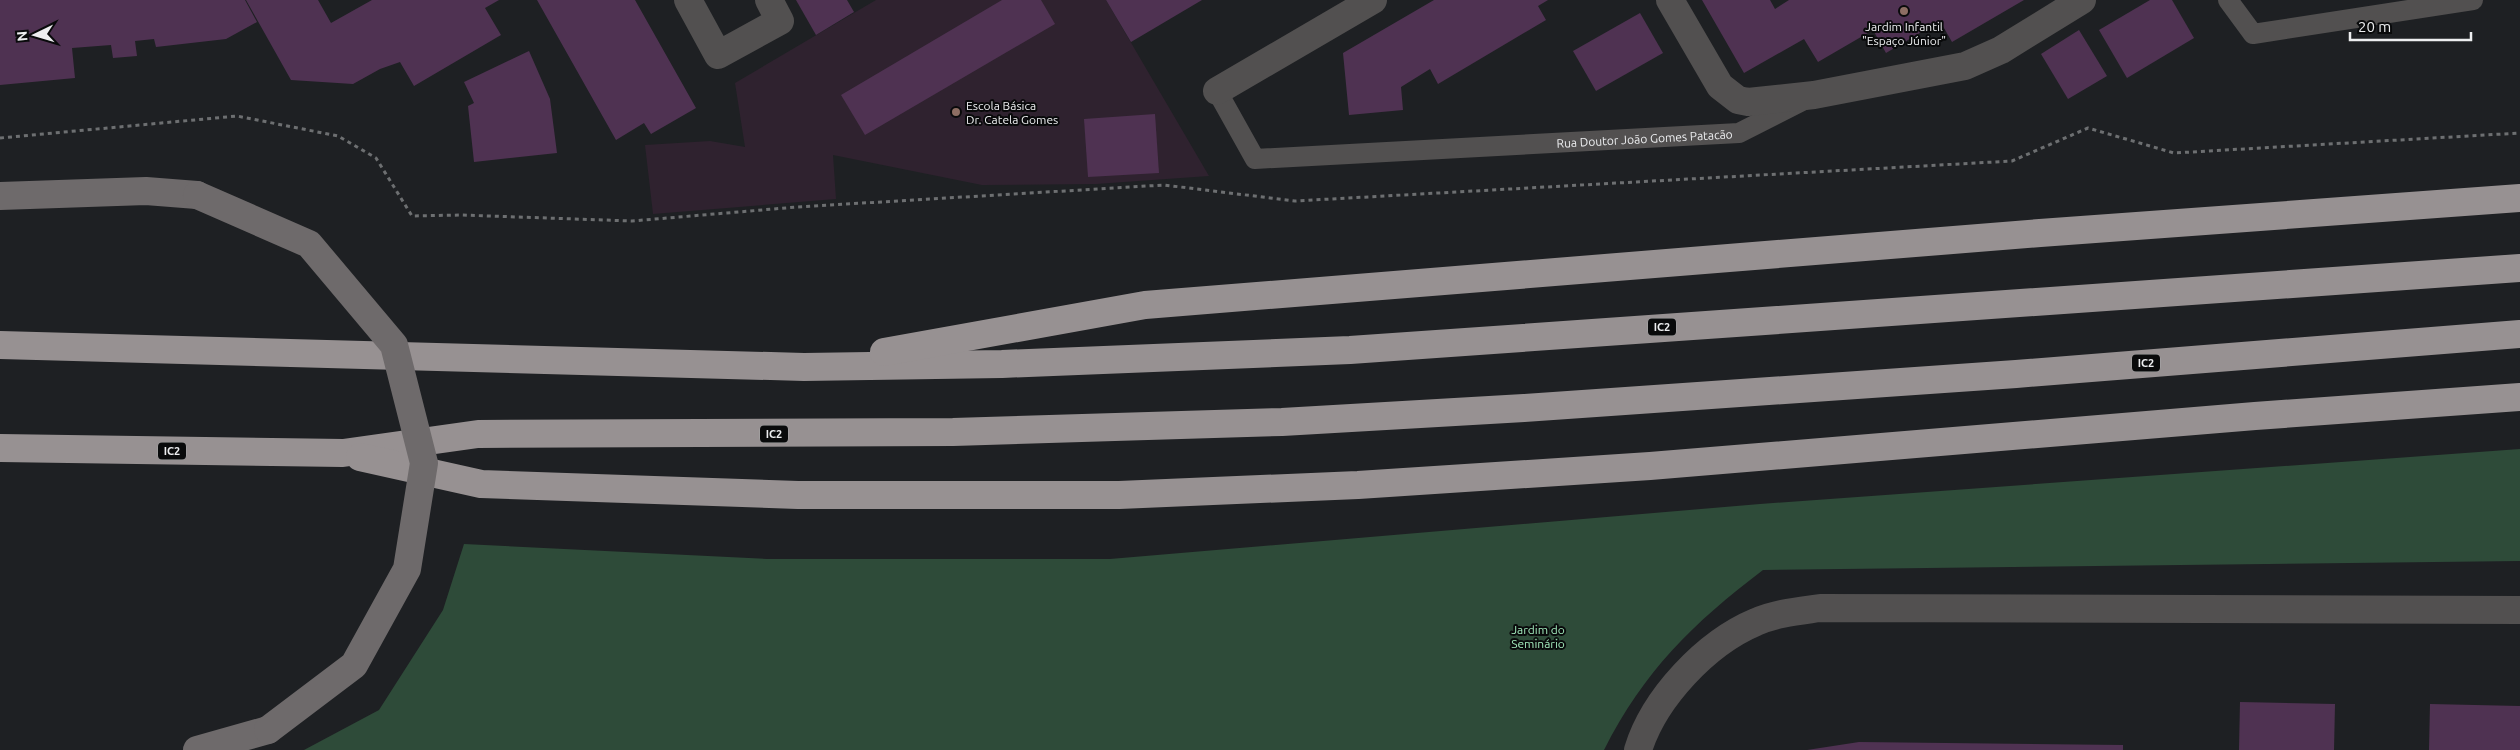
<svg xmlns="http://www.w3.org/2000/svg" width="2520" height="750" viewBox="0 0 2520 750" font-family="Ubuntu,sans-serif">
<rect width="100%" height="100%" fill="#1e2023"/>
<path fill="#2f222f" d="M876,0H1106L1209,176L1096,184L982,185L833,155L836,199L653,214L645,145L710,141L745,147L735,83Z"/>
<path fill="#2e4b39" d="M2520,449V561L1763,570C1693,623 1644,671 1604,750H304L379,710L443,610L464,544L767,559H1110L1760,504Z"/>
<g fill="#4f3252">
<path d="M0,0H245L257,22L226,39L156,47L154,39L135,41L137,56L113,58L111,45L72,48L75,78L0,85Z"/>
<path d="M246,0H318L331,23L372,0H499L485,8L501,35L414,86L400,62L380,69L353,84L291,80Z"/>
<path d="M537,0H635L696,108L651,134L644,123L616,140Z"/>
<path d="M796,0H847L854,12L816,35Z"/>
<path d="M1002,0H1041L1055,24L865,135L841,95Z"/>
<path d="M1106,0H1202L1131,42Z"/>
<path d="M1434,0H1548L1538,6L1546,20L1438,84L1430,69L1401,87L1403,110L1349,115L1343,53Z"/>
<path d="M1702,0H1770L1775,9L1789,0H2024L1952,42L1940,21L1886,53L1873,30L1818,62L1804,39L1744,73Z"/>
<path d="M2150,0H2172L2194,38L2127,78L2099,30Z"/>
<path d="M1640,13L1663,53L1596,91L1573,51Z"/>
<path d="M2079,30L2107,76L2068,99L2041,54Z"/>
<path d="M529,51L550,99L557,153L474,162L468,106L474,103L464,82Z"/>
<path d="M1155,114L1159,173L1088,177L1084,119Z"/>
<path d="M2240,702L2335,704L2334,750H2239Z"/>
<path d="M2430,704L2520,706V750H2429Z"/>
<path d="M1859,742L2123,745V750H1807Z"/>
</g>
<g fill="none" stroke-linecap="round" stroke-linejoin="round">
<path stroke="#6d6f71" stroke-width="3" stroke-dasharray="4 4" stroke-linecap="butt" d="M0,138L237,116L338,136L376,158L412,216L461,215L632,221L797,207L1164,185L1295,201L2012,161L2088,128L2174,153L2520,133"/>
<g stroke="#525050" stroke-width="20">
<path d="M2228,0L2253,34L2473,0"/>
<path id="s1" d="M1217,91L1255,159L1739,133L1804,100"/>
</g>
<g stroke="#525050" stroke-width="28">
<path d="M688,0L718,55L780,21L769,0"/>
<path d="M1670,0L1720,86L1738,100L1748,102L1814,95L1965,66L2001,50L2082,0"/>
<path d="M1217,91L1373,0"/>
<path d="M1638,750C1654,698 1706,643 1756,622C1776,613 1799,611 1820,608L2520,610"/>
</g>
<g stroke="#6e6a6b" stroke-width="28">
<path d="M0,196L146,191L197,195"/>
<path d="M197,750L268,730"/>
</g>
<g stroke="#979192" stroke-width="28">
<path d="M0,345L804,367L1002,364L1350,350L2520,268"/>
<path d="M884,352L1145,305L2040,233L2520,198"/>
<path d="M0,448L343,453L478,434L953,432L1282,422L1524,408L2016,374L2520,334"/>
<path d="M360,457L481,484L798,495H1119L1358,485L1650,466L2255,416L2520,397"/>
</g>
<path stroke="#6e6a6b" stroke-width="28" d="M197,195L309,244L394,345L424,463L407,569L354,665L268,730"/>
</g>
<g fill="#8d6e63" stroke="#090a0b" stroke-width="2">
<circle cx="1904" cy="11" r="5"/>
<circle cx="956" cy="112" r="5"/>
</g>
<g text-anchor="middle" dominant-baseline="central" stroke-width="4" stroke-linejoin="round" paint-order="stroke">
<g fill="#090a0b" stroke="#a9aaab" stroke-width="1">
<rect x="1648" y="318.5" width="28" height="17" rx="4"/>
<rect x="2132" y="354.5" width="28" height="17" rx="4"/>
<rect x="760" y="425.5" width="28" height="17" rx="4"/>
<rect x="158" y="442.5" width="28" height="17" rx="4"/>
</g>
<g font-size="11" font-weight="bold" fill="#edeef0">
<text x="1662" y="327">IC2</text>
<text x="2146" y="363">IC2</text>
<text x="774" y="434">IC2</text>
<text x="172" y="451">IC2</text>
</g>
<g font-size="12" fill="#edeef0" stroke="#090a0b">
<text x="1904" y="26">Jardim Infantil<tspan x="1904" dy="14">"Espaço Júnior"</tspan></text>
<text x="966" y="105" text-anchor="start">Escola Básica<tspan x="966" dy="14">Dr. Catela Gomes</tspan></text>
</g>
<g font-size="12" fill="#edeef0" stroke="#090a0b">
<text stroke="none"><textPath href="#s1" startOffset="468">Rua Doutor João Gomes Patacão</textPath></text>
</g>
<g font-size="12" fill="#a2eabc" stroke="#090a0b">
<text x="1538" y="629">Jardim do<tspan x="1538" dy="14">Seminário</tspan></text>
</g>
</g>
<g transform="translate(35 35) rotate(265)" stroke="#090a0b" stroke-width="4" paint-order="stroke">
<path d="M0-4L9 19L0 12L-9 19Z" fill="#edeef0"/>
<text y="-8" font-size="14" font-weight="bold" text-anchor="middle" fill="#edeef0">N</text>
</g>
<path d="M2350 32v8h121v-8" fill="none" stroke="#edeef0" stroke-width="2.5"/>
<text x="2358" y="32" font-size="15" fill="#edeef0" stroke="#090a0b" stroke-width="4" paint-order="stroke">20 m</text>
</svg>
